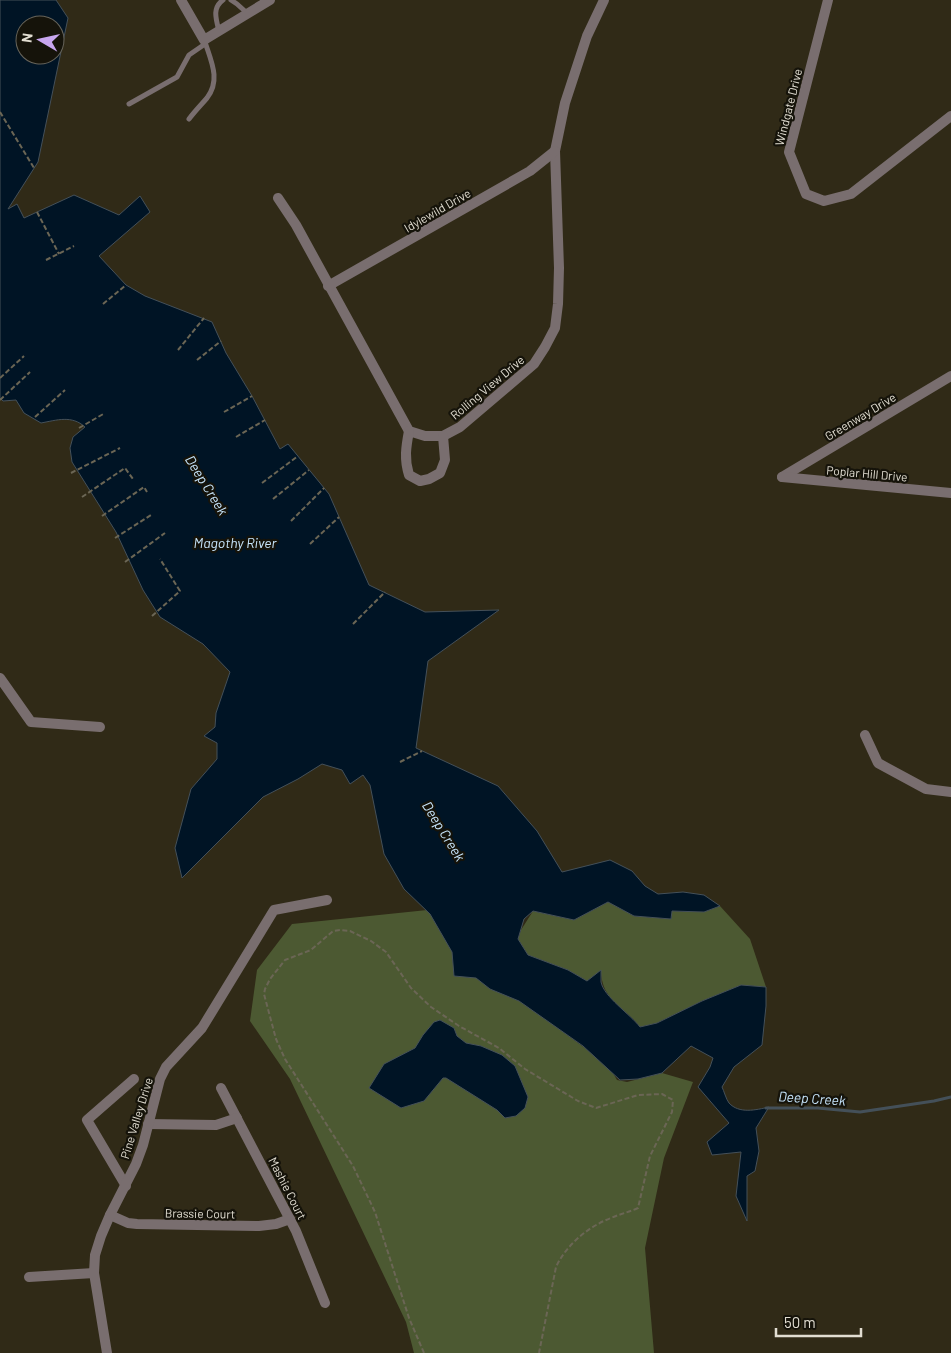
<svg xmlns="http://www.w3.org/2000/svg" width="951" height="1353" viewBox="0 0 951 1353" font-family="Barlow,sans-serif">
<rect width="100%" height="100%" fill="#302a17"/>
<g fill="#4c5932">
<path d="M608,902L634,916L671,919L672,911L704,912L720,906L750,939L766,987L741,985L702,1001L657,1023L640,1027C623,1005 602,1001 601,971L587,981L568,970L528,955L518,939L521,930L533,911L574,920Z"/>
<path d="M437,909L530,1007L609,1066L617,1080L627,1082L662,1073L693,1082L664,1158L645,1248L654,1353H414L406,1322L290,1079L250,1021L257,970L292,924Z"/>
</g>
<g fill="#001425" stroke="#445059" fill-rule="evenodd">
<path d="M0,0H56L68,18L38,162L8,209L17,204L24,218L74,195L119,215L140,196L150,212L99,256L126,285L145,296L212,322L226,353L252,396L280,449L288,444L329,494L369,585L425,612L499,610L428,661L416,748L498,786L537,831L562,872L610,860L632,871L645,886L658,894L683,892L704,895L720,906L704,912L672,911L671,919L634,916L608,902L574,920L533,911L524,919L518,939L528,955L568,970L587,981L601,970C601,974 601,978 601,982C604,997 630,1014 640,1027L657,1023L702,1001L741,985L766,987V1006L762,1045L734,1067L722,1087C724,1091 726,1099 729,1103C739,1114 756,1110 769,1107L756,1128L759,1151L755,1171L747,1176V1221L736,1196L741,1152L712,1155L707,1142L729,1123L698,1087L710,1067L713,1058L691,1046L662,1073L638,1079L620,1080L583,1046L519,1001L490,989L476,978L454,976L452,952L430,914L404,889L384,854L370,785L363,775L350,784L342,770L322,764L298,779L263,797L182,878L175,848L191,789L217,759V743L204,736L215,727L216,713L230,672L203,644L160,617L143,590L116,532L72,462L70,448L73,437L85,427C72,415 57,420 41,423L24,413L16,400L3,401L0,398ZM25,25H55V55H25Z"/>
<path d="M440,1020L454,1028L457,1036L466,1043L481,1046L502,1055L515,1066L528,1097L525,1108L516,1116L505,1118L497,1110L446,1078H443L424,1101L401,1108L369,1088L384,1064L415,1048L423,1035L434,1022Z"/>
</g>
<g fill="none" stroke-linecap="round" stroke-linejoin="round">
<path stroke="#445059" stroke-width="3" d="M766,1108H818L860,1112L934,1101L951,1097"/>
<g stroke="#6b6655" stroke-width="2" stroke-dasharray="5 2.5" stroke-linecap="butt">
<path d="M0,112L34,168"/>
<path d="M37,212L59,254"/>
<path d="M46,260L74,246"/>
<path d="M103,304L126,285"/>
<path d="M178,350L204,318"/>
<path d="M197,360L221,341"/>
<path d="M0,378L24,356"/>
<path d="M0,400L30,372"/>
<path d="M224,412L252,396"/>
<path d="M35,417L65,390"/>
<path d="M79,428L105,413"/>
<path d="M236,437L265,420"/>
<path d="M71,473L120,448"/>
<path d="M262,483L298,456"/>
<path d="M82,497L125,468L133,479"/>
<path d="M273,499L309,470"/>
<path d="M102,516L144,487L147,492"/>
<path d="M291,521L324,488"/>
<path d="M115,538L151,515"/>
<path d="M310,544L339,517"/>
<path d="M125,562L165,533"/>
<path d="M152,616L180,591L160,559"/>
<path d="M353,624L385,592"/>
<path d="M400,762L422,751"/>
<path d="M424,1353L409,1318L375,1212L353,1166L285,1059L276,1039L264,994L265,989L270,979L285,960L311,950L333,931L340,930L350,931L371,941L386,952L411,988L431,1007L459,1026L499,1048L525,1069L578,1101L596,1108L638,1095L662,1094L673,1100L672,1112L650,1156L638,1208C629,1212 620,1214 611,1218C589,1226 566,1245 556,1267L539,1353"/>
</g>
<g stroke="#796e6f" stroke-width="5">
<path d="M231,0L237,4L247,13"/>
<path d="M219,31C216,19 212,8 223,0"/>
<path d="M129,104L177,77L189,55L205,44"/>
<path d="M189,119C195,111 201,105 207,98C221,80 211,61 205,42"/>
</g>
<g stroke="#796e6f" stroke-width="10">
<path d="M181,0L204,40L270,0"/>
<path d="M828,0L789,152L806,194L824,201L851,194L951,116"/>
<path d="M278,198L296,225L409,431L425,436H443L460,427L534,364L545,347L555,328L558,304L559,268L555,151L565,103L587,36L604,0"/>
<path d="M328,286L530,171L555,151"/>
<path d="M409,431C406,447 404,459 409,475L420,481L429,479L440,473L445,460L443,436"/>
<path d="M782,477L951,376"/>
<path d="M782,477L951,493"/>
<path d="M0,678L31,722L100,727"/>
<path d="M865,735L878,763L926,789L951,792"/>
<path d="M221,1088L296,1231L325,1303"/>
<path d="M148,1124L216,1125L237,1118"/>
<path d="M126,1186L87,1120L134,1079"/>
<path d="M110,1215L128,1223L137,1224L259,1226L276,1224L290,1219"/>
<path d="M29,1277L94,1273"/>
<path d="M107,1353L94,1273L95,1255L101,1236L110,1215L136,1164L143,1145L160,1079L166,1067L202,1028L274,910L327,900"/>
</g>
</g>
<g text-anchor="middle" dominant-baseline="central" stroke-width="4.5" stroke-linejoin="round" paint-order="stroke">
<g font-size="12" fill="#e1ddd1" stroke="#15130a">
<text transform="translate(788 107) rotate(-76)">Windgate Drive</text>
<text transform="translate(437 210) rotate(-30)">Idylewild Drive</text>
<text transform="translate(487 387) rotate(-40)">Rolling View Drive</text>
<text transform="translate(860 416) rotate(-31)">Greenway Drive</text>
<text transform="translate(867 473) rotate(5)">Poplar Hill Drive</text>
<text transform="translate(136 1118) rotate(-73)">Pine Valley Drive</text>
<text transform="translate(288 1188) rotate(63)">Mashie Court</text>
<text transform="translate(200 1213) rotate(1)">Brassie Court</text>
</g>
<g font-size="14" font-style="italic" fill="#c7e5fc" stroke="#15130a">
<text transform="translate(207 485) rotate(58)">Deep Creek</text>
<text x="235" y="542">Magothy River</text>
<text transform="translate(444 831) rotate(58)">Deep Creek</text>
<text transform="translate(812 1098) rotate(4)">Deep Creek</text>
</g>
</g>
<g transform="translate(40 40) rotate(279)"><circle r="24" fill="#15130a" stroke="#67645a"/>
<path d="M0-4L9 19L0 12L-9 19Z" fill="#c7a6ef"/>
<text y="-8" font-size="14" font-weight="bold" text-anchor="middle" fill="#e1ddd1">N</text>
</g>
<path d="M776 1328v8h85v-8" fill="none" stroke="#e1ddd1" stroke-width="2.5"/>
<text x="784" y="1328" font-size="15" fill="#e1ddd1" stroke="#15130a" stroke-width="4" paint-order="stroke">50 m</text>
</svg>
